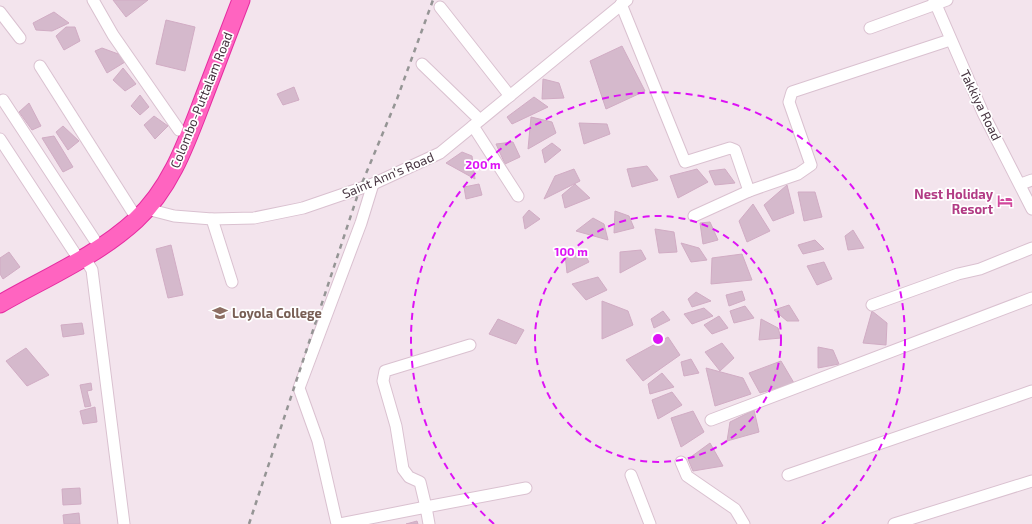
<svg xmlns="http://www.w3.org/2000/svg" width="1032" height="524" viewBox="0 0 1032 524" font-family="'Exo 2',sans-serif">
<rect width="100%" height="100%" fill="#f3e4ed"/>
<g fill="#d5b9cc" stroke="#d1acc4">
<path d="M113,0H148L126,17Z"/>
<path d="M54,12L69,23L52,31L36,30L33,23Z"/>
<path d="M166,20L195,27L185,71L156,64Z"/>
<path d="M66,27H75L80,41L64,50L56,36Z"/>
<path d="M622,46L645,91L606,109L590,61Z"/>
<path d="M102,48L121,55L125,62L107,73L95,51Z"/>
<path d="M123,68L136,84L125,91L113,80Z"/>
<path d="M543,79L559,83L564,98L542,99Z"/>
<path d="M294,87L299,100L283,105L277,94Z"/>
<path d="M140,95L149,107L140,115L131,106Z"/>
<path d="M534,97L548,107L512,124L507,117Z"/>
<path d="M29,103L41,126L32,130L19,112Z"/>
<path d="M154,116L168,126L155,139L144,125Z"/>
<path d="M531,117L552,122L556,133L528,149Z"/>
<path d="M579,123L607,124L610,134L584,144Z"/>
<path d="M63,126L79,141L68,150L56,132Z"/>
<path d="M54,136L73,167L63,172L42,138Z"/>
<path d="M513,142L520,157L505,164L496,144Z"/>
<path d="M552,143L561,150L545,163L542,150Z"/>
<path d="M462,152L472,156L475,179L446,163Z"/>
<path d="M647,166L658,180L632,187L627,169Z"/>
<path d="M574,169L580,181L544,199L555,176Z"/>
<path d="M697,169L708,182L678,198L670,176Z"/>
<path d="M725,169L735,183L715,185L709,171Z"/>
<path d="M479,184L482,195L466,199L464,187Z"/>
<path d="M575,184L590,198L565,208L562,195Z"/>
<path d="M787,185L794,213L773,221L764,205Z"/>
<path d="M798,192H815L822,217L804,221Z"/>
<path d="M753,204L770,231L747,242L739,221Z"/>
<path d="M529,210L540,219L525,229L523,217Z"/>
<path d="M615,211L629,216L634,228L614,233Z"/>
<path d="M593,218L604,224L608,240L576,231Z"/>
<path d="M710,222L718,240L703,244L700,223Z"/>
<path d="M655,229L674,232L677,252L659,253Z"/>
<path d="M853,230L864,248L848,250L845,236Z"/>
<path d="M815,240L824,249L803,254L798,245Z"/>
<path d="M681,243L699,248L707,260L691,262Z"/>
<path d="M171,245L183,295L168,298L156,249Z"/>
<path d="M641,250L646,259L620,273V252Z"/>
<path d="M9,252L20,267L3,279L0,274V258Z"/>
<path d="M584,253L589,262L567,273L565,254Z"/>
<path d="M742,254L752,280L711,284L712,258Z"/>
<path d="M824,262L832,279L817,285L807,266Z"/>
<path d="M598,277L607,290L586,300L572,284Z"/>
<path d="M742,291L745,300L729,306L726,295Z"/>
<path d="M696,292L711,301L692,307L688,299Z"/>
<path d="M602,301L628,311L633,325L602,339Z"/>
<path d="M789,305L799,321H787L774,310Z"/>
<path d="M745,306L754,318L734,323L730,311Z"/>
<path d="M704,308L713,316L692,324L684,314Z"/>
<path d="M663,311L670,320L654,328L651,319Z"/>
<path d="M872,311L887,323L886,345L863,343Z"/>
<path d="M719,316L728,328L712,334L704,325Z"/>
<path d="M498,319L524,330L516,344L489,334Z"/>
<path d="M761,319L778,328L781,338L759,340Z"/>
<path d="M82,323L84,334L63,337L61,325Z"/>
<path d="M668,337L680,355L643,381L626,360Z"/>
<path d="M722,343L734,358L720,371L705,352Z"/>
<path d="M818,347L833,350L839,364L818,368Z"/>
<path d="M26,348L49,375L27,386L6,361Z"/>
<path d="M691,359L699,373L684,376L681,362Z"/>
<path d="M781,361L794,383L760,393L749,373Z"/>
<path d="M706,368L743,378L751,394L715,406Z"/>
<path d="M662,373L674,387L650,394L648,384Z"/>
<path d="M91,383L92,390L87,391L91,406L85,407L80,385Z"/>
<path d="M672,392L682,405L658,419L652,400Z"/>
<path d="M95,407L97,422L83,424L80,411Z"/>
<path d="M754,410L759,432L727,441L730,422Z"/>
<path d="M693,411L704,432L681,447L671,418Z"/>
<path d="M710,443L723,466L693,471L688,459Z"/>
<path d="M80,488L81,504L63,505L62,489Z"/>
<path d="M79,513L80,524H64L63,515Z"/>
<path d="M417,521L418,524H406Z"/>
</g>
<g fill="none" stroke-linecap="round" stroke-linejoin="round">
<g stroke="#dac1d0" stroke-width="13">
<g id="minor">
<path d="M93,0L113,35L179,130"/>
<path d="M934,0L983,113L1032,209"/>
<path d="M621,4L685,162L730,148L735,150L749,191"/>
<path d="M440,7L510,96"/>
<path d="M0,12L20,38"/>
<path d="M870,28L947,0"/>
<path d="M422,64L480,120"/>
<path d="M40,66L132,211"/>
<path d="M3,100L94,239"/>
<path d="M473,126L518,196"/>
<path d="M0,139L74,252"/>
<path d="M1021,184L1032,180"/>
<path d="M147,209L174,216L212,219L254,218L303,208L373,184L440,153L627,0"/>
<path d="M694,216L749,191L798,174L811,165L789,102L792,92L950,40"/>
<path d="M212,219L232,282"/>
<path d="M84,257L92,270L124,524"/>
<path d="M872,305L958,274L980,269L1032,248"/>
<path d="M470,345L385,371L383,381L396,426L403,469L409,477L420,482L426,507L526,488"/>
<path d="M711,420L1032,298"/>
<path d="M681,462L687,476L735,509L744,524"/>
<path d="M631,475L650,524"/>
<path d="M788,475L1032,391"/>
<path d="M337,524L318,441L299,388L361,223L373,184"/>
<path d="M340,524L426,507L429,524"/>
<path d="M894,524L1032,481"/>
</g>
</g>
<g stroke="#e62ca1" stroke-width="19">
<path id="highway" d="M0,304C45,278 97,256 136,220C170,189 186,144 202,102C215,68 228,34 241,0"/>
</g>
<use href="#minor" stroke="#fff" stroke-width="11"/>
<use href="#highway" stroke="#ff64c0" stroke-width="17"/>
<path stroke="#959595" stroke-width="2.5" stroke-dasharray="5 5" stroke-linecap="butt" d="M249,524L360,188L397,99L433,0"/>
</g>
<g fill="none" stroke="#dd12f5" stroke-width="2" stroke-dasharray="7 5">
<circle cx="658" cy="339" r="123"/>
<path d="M494 524A247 247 0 1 1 822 524"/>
</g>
<defs>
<g id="hotel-bare" transform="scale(1.2)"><path d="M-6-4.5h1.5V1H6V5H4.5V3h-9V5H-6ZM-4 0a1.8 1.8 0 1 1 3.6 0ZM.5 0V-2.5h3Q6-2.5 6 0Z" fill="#d1479c" stroke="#fff" stroke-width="2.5" paint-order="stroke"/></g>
<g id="school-bare" transform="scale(1.2)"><path d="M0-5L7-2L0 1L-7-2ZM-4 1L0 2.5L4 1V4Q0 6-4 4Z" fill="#8d6e63" stroke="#fff" stroke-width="2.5" paint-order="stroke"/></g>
</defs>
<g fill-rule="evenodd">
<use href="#hotel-bare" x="1005" y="201"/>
<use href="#school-bare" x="220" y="313"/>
</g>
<g text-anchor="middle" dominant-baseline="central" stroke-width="3.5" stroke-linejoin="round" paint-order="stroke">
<g font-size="13" fill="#463440" stroke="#fff">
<text transform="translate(201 100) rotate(-68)">Colombo-Puttalam Road</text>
<text transform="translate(981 105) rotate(64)">Takkiya Road</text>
<text transform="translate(388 175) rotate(-23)">Saint Ann's Road</text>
</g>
<g font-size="13" font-weight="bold" fill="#b23c85" stroke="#fff" text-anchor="end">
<text x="993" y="194">Nest Holiday<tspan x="993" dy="15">Resort</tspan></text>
</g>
<g font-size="13" font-weight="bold" fill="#785e54" stroke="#fff" text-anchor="start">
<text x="232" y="313">Loyola College</text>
</g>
</g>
<circle cx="658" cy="339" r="6" fill="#dd12f5" stroke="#fff" stroke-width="2"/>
<g font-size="12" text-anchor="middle" font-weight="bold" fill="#dd12f5" stroke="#fff" stroke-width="3.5" stroke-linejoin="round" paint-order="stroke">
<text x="483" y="169">200 m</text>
<text x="571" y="256">100 m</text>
</g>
</svg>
